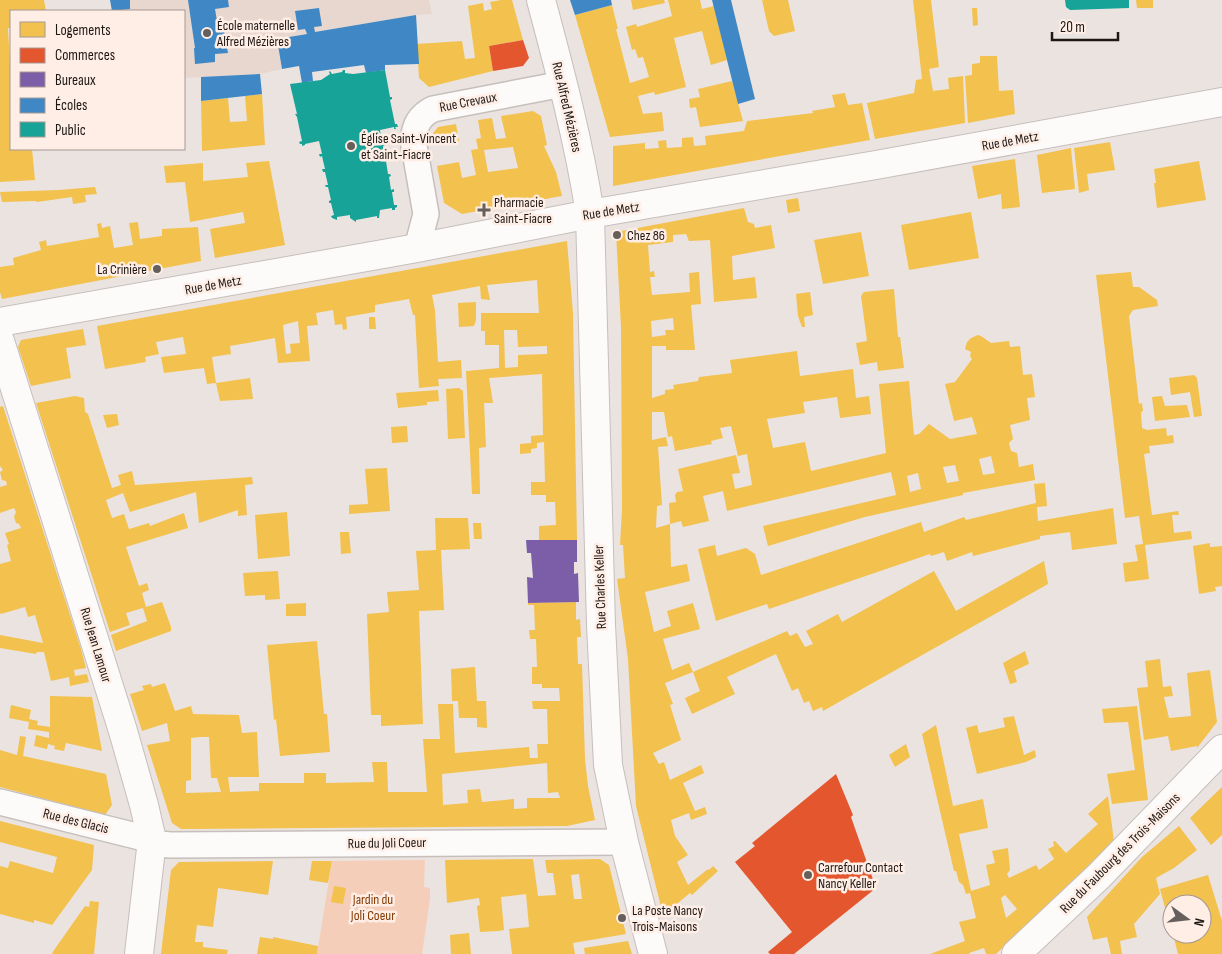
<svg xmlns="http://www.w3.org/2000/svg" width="1222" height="954" viewBox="0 0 1222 954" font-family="'Sofia Sans Condensed',sans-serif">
<rect width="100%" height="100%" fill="#ebe3df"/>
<path fill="#e8d7cf" d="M130,0H429L432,14L416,15L277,39L282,69L260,74L184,78V11H115L130,9Z"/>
<path fill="#f5ceb9" d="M425,860L424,887L430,888V899L422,954H317L332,861Z"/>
<g fill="#f2c14e" fill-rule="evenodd">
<path d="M0,0H44L46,11H11V28H8L11,83V149H32L35,180L0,182Z"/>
<path d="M501,0H512L523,40L489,46L493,71L429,87L419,78L417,44L462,41L465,59L475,58L468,6L483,3L484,11L492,9L490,2Z"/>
<path d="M631,0H664L665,3L633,10Z"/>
<path d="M668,0H700L702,9L714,6L727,60L711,65L702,31L674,38L686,87L655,95L654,92L638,96L643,114L662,112L664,131L610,137L575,15L612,5L618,29H616L630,83L649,77L643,57L638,58L635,49L632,50L626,27L636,24L637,27L672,16Z"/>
<path d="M762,0H788L795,31L774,36L769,31Z"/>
<path d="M913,0H931L939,67L929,69L933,91L949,89L948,78L963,76L965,123L875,139L867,103L914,93L916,80L922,79Z"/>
<path d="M1136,0H1153V8H1137Z"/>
<path d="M972,8H977L978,25L973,26Z"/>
<path d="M980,56H997L999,91L1013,90L1015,114L968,123L965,76L972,75V64L980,63Z"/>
<path d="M732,81L743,121L700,127L696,107L690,108L689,99L700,97L698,89Z"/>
<path d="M845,93L848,105L862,103L870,140L613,186V146L645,143V149L659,148L658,141L666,140L667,148L682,147V138L693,137L694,146L706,145L705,136L744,131L747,121L813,113L812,111L835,107L832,95Z"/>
<path d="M262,94L265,145L202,151L201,101L228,98L230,122L247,121L245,96Z"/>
<path d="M533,111L541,116L547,145L544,146L556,172L562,196L462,214L444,203L437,166L459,162L462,178L476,175L471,150L478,149L476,139L481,138L478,120L492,118L496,139L506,138L501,116ZM513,147L518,168L488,172L484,150Z"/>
<path d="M456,124L459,142L433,145L431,136L438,127Z"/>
<path d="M1110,142L1115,170L1087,174L1089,190L1079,193L1074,148Z"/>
<path d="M1071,148L1075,189L1042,193L1037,155Z"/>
<path d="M1015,159L1020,207L1002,209L1001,194L978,199L972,166Z"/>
<path d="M269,161L285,245L215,258L210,229L245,223L243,212L190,222L185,182L166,183L164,166L203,163V181L248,177L246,163Z"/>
<path d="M1199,161L1206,200L1157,208L1154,183H1156L1154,169Z"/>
<path d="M95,187L97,194L85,195L86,202L73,204L72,197L37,202L36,201L2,202L0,192L59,190Z"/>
<path d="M798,198L800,211L788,213L786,200Z"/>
<path d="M744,208L748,222L754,224L755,228L771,225L775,248L732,256L733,280L755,277L757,298L714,302L710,240L689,241L686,234L673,235V242L648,245L650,272L654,271L655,277H650L652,295L690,292L689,273L699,272L701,304L691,305L695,350H666V346H652V398L665,394V390L674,389L673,385L698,381L699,377L732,373L730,360L797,351L800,376L853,369L856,398L869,396L871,414L840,418L837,397L803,402L805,413L767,419L773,448L805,442L811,471L886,453L879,384L909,381L914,435L919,434L929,424L950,439L977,434L972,417L954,421L945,384L955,382L972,359L970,356L971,352L965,349L967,342L971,338L978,335L981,336L991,343L1009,341L1010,347L1020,346L1023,375L1032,374L1035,397L1027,398L1030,420L1010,425L1013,439L1009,443L1011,451L1017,453L1019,467L1033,464L1035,480L963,493V495L865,517L768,546L763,526L896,495L891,472L727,511L723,491L703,496L709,521L683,527L681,521L670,524L669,503L676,502L675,495L677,492L683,491L678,469L736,455L740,473L732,474L735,489L752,485L747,454L738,456L731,426L720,428L723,438L711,441L712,444L675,451L672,436L668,437L664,412H652V440L666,437L668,446L658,447L662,505L657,506L656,528L670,524L671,567L687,564L690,581L645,592L654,632L671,626L667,611L693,603L700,629L663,639L672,670L689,663L693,672L665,683L673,704L670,705L681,740L653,753L659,764L664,762L670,780L701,765L704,773L683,783L695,811L705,807L707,814L691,820L689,813L671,820L675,836L688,855L677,862L688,885L708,869L709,870L713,866L718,871L692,895L690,893L672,908V910L663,915L636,806L628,659L617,579L625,578L623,545H620L622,510L621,327L616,232ZM673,318L674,330H665L666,335L652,337L651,321ZM991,456L995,473L983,475L979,459ZM955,465L959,481L947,483L943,467ZM918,473L921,489L910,492L907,476Z"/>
<path d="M971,212L979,258L909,270L901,225Z"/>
<path d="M138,222L140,239L162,236V229L198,227L201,261L2,299L0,292V267L14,265L13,258L41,250L39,242L46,240L47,246L99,237L97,224L101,223L102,228L110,226L114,248L133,245L129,223Z"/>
<path d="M861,232L869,276L823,284L814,240Z"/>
<path d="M567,241L573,313L577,540L539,541V526L556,525L555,502H546V495H531V482H545L544,442L537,443V448L531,449V453L520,454V444L531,443V436L543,435L542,374L489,378L493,403H484L486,447L479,448L480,494H472L466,371L499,368V345H485V331H481V313H539L537,280L487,285L490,300L481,299L480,286L432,295L435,310L438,362L461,360L462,378L438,379L439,386L419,388L415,315H413L409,299L375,305V312L346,317L347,329L343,330L342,324L335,325L333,310L316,313L318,325L307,326L310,361L278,363L275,338L230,346L231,354L212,357L216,383L207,384L204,368L164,373L161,357L186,354L183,337L156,342L159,354L145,357L146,362L105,369L97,326ZM298,321L300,343L290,344L291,353L286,354L283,325ZM504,330H517L518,347L547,346V354L518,355V367L505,368Z"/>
<path d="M1131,272L1133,287H1139L1157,300L1158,306L1133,310L1129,316L1139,404L1142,403L1143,411L1141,412L1142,428L1147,430L1166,428L1167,436L1173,435L1174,443L1149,446L1150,453L1144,454L1152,515L1178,511L1179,515H1172L1174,533L1191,531L1192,539L1145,545L1149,579L1125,582L1123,563L1138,561L1135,545L1143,544L1139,516L1125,518L1096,275Z"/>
<path d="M894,289L898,337H900L904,368L878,371L877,362L860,365L856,343L867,341L861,296L864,292Z"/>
<path d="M810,292L813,315L804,317L805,327H802L798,316L796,294Z"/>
<path d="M476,302V320L474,326L459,327L458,303Z"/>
<path d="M369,317H375L376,329H369Z"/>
<path d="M83,329L86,345L66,348L71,378L31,386L18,347L21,340Z"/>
<path d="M1194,375L1197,378L1202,416L1194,417L1190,392L1171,395L1169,378Z"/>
<path d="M250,378L253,399L220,401L216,383Z"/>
<path d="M459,388L463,391L465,438L448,439L446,389Z"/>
<path d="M438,390L439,401L427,402V405L398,408L396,393Z"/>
<path d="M75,396L84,398L85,412L88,414L112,488L121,485L118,475L132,471L135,485L252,477L253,484L245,485L247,515L238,516V510L199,523L196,492L130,512L123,493L106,500L112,518L124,514L129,529L149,523L150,526L184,513L188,528L126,547L139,586L147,583L149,590L142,593L146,607L162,602L171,627V631L116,651L111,635L147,621L143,608L126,613L130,625L110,632L36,403Z"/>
<path d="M1162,396L1165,406L1187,405L1190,417L1155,421L1152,397Z"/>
<path d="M3,406L81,649L86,668L74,670L75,676L87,674L89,682L70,686L69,677L51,681L44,652H37L36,654L0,648V635L43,643L35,615L28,617L25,607L1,614L0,613V564L11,561L7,545L9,544L5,533L21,528L19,524L16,523L14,517L16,512L14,508L0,513V487L7,485L6,481L2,480L0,472L3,470L0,466V407Z"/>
<path d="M117,414L119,425L107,428L103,415Z"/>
<path d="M407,426L408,442L392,443L391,427Z"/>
<path d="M387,468L390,511L349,514V505L368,504L365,469Z"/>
<path d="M1045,483L1047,506L1037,507L1038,521L1113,508L1117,544L1072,550L1070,532L1040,536V539L973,556L972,552L947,561L944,552L931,556L930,554L769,609L767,604L716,621L698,549L715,545L717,556L746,548L755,554L761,575L921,522L924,532L964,517L966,520L1036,503L1034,484Z"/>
<path d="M287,512L290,556L258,559L255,515Z"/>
<path d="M435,518H468L470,549L441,550L444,610L419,611L423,724L381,726V715H371L367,614L389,612L387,592L419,590L416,551L436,550Z"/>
<path d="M473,523H481L482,539H474Z"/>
<path d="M340,532H349L351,553L341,554Z"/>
<path d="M1210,543V547L1222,546V586L1215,587L1216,591L1199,594L1193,546Z"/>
<path d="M1044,561L1048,584L823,711L822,707L813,711L809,701L804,703L798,688L792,691L776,654L727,677L735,694L692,714L685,698L700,691L693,672L787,631L790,636L797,633L805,647L813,644L806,631L838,614L842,622L934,571L956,611Z"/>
<path d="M278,571L280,599L265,600V595L245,596L243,573Z"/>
<path d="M576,602V620L580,619L581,637H577L578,664H582L585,759L588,786L595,820L567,826L192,829H181L172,823L147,745L170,741L167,723L142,731L130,694L144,690L142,686L151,684L152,687L165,683L175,711L191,706L193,714L239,715L242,733L257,732L259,777H228L230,792L259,791V783H304V773H326V783L374,782L372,762H387L388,792H427L423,739H440L438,704H453L455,753L529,747L530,758H538L537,744H548L547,709H533L532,701H560L559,688H542V684H532V667H537L536,639H530L529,630H535L534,605H528V603ZM200,737H209L211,778H217L221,792L186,793V781L191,780V738ZM547,763L548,793L558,792L560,798H527V808L514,809V799L482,802L480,789L467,790L468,803L443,805L442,774Z"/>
<path d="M306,603V616H286V604Z"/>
<path d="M317,641L324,714H327L330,752L280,756L276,719L274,720L267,645Z"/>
<path d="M1025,651L1029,664L1014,671L1017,682L1010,684L1003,663Z"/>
<path d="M1160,659L1163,687L1171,686L1173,696L1164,697L1169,718L1191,716L1187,673L1210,670L1217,722L1197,748V746L1171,751L1168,736L1144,740L1137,688L1148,687L1145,661Z"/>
<path d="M475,667L477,701H486L487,728L477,727V718H459L458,701H452L451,669Z"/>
<path d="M50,696L92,697L102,751L66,743L64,751L54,749L55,746L48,744L47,749L34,746L36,735L49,738V732L28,729L29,722L9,718L11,705L31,710L29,719L38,721L37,725L50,727Z"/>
<path d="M1137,706L1148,800L1112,804L1107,774L1135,770L1128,722L1104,723L1102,709Z"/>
<path d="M1014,716L1024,755L1035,750L1036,757L1026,762L977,774L966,728L977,725L979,733L1005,727L1003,718Z"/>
<path d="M936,725L953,806L983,799L988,828L959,834L971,891L990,885L986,865L995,863L992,851L1008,848L1010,870L1007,874L1009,878L1036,865L1039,870L1054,859L1048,849L1054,846L1053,842L1055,841L1066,853L1098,824L1088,814L1108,796L1114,841L996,954H986L984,948L969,953L970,954H930L965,941L959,922L976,918L970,893L966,894L963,885L959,882L956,871H954L922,734ZM1005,895L1017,909L1006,918L1001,898Z"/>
<path d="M20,736L26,737L23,756L106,774L112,805L105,815L0,787V750L17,755Z"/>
<path d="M906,744L910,757L895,767L889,755Z"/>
<path d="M1222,787V835L1211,845L1190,818Z"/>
<path d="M0,821L94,845L92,870L52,925L34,920V923L0,914V866L8,868L10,861L53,873L57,857L0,842Z"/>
<path d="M1179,826L1197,850L1174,868L1156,878L1160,894L1134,924L1137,937L1120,941L1122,954H1111L1107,937L1093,940L1087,917L1142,857Z"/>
<path d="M533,859L538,896L556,895L553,873H547L545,860L600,859L609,865L626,934L573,943L575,954H512L509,929L529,927L526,894L501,897L504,930L498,931L480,932L477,906L480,905L479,898L447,903L445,860ZM579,874L582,899H574L571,875Z"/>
<path d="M273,861L268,895L218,888L213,927L197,925L195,942H203V947L228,950L227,954H161L171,870L179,862Z"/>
<path d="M312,861H332L328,883L309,880Z"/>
<path d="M1208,875L1222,921V954H1178L1173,934H1202V904H1172L1171,930L1160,889Z"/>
<path d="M334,886L346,888L343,904L331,902Z"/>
<path d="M90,901L99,902L94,954H53L52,953L85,906L89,907Z"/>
<path d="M469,933L471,954H451L450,935Z"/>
<path d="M260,937L273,939V937L318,946L317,954H257Z"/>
<path d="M628,941L632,954H585L584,948Z"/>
</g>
<g fill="#e4572e">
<path d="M523,40L529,58L523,66L493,71L489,46Z"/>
<path d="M836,774L853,815L851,817L876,888L794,954H770L768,952L792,932L735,862L755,846L752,843Z"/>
</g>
<path fill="#7b5ea7" d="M526,540H577V562H574V574L578,573L579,602L528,603L527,577L533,578L531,553H527Z"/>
<g fill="#3f88c5">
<path d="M110,0H130V9L112,11Z"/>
<path d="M188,0H228L229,7L215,9L217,21L222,20L228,53L215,54V62L195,64L194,48H195Z"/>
<path d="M570,0H611L612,5L575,15Z"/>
<path d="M712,0H731L755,99L738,104Z"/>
<path d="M319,8L322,26L314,27L315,32L416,15L419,64L385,65V70L366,73L364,65L312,72L313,81L302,83L299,66L282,69L277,39L307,34L305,29L298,30L295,11Z"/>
<path d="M260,74L262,94L201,101V77Z"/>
</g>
<g fill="#17a398">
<path d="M1065,0H1129V8L1070,10L1066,7Z"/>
<path d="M343,70H345V73L353,74L385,70L390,97H392V99L390,100L395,124H397L398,127H395L396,129H394V127L380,130L382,143L385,142V145L383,146L386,158H387L388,161H386L388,174H390L391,176L389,177L391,190L394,189V192H392L394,205H397V207L395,208V210H392V208L380,210L379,218H377V216L356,220V222L350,218V215L337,217V220L332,218L331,216L334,215L331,203H329V201L331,200L328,187H326L325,185H328L325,172H323L322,169H325L322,156L320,157L319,154H322L319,141L305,144V145L302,146V144H300L299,142L302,141L297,117L295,114H297L290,84L321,80L330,74L329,72L330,71L332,74L342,72Z"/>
</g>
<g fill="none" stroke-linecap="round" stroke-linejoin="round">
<g stroke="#c6bfbc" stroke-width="28">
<g id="minor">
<path d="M417,248L426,214L413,140C415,125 419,116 433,109L563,84"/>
<path d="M0,802L152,840L159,844L171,845L624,842"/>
</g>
</g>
<g stroke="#c6bfbc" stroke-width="30">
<g id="major">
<path d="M541,0C560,71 579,142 590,214L601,625L608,765L624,842L653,954"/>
<path d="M0,322L417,248L590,214L876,165L1222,102"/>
<path d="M0,341L123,731L144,805L152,840L139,954"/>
<path d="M1016,954L1099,876L1222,749"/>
</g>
</g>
<use href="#minor" stroke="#fcfbfa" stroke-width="25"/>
<use href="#major" stroke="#fcfbfa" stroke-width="28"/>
</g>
<g fill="#665f5c" stroke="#ffeee6" stroke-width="2">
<circle cx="207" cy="33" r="5"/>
<circle cx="351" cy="146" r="5"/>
<path d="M481.5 202.5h5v5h5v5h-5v5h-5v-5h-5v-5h5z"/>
<circle cx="617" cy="235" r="5"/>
<circle cx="157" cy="269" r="5"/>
<circle cx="808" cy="875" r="5"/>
<circle cx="622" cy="918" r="5"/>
</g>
<g text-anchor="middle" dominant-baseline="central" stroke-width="5" stroke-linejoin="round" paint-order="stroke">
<g font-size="14" fill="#1e1815" stroke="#ffeee6" text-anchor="start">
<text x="217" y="25">École maternelle<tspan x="217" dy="16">Alfred Mézières</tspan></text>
<text x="361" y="138">Église Saint-Vincent<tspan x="361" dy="16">et Saint-Fiacre</tspan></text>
<text x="494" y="202">Pharmacie<tspan x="494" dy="16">Saint-Fiacre</tspan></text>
<text x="627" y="235">Chez 86</text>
<text x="147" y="269" text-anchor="end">La Crinière</text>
<text x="818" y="867">Carrefour Contact<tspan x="818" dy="16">Nancy Keller</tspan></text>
<text x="632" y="910">La Poste Nancy<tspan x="632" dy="16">Trois-Maisons</tspan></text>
</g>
<g font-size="14" fill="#1e1815" stroke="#ffeee6">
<text transform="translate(468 102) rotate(-11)">Rue Crevaux</text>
<text transform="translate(567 107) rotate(77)">Rue Alfred Mézières</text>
<text transform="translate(1010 141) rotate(-10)">Rue de Metz</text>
<text transform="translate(611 211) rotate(-9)">Rue de Metz</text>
<text transform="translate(213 285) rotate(-10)">Rue de Metz</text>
<text transform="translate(600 587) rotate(-92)">Rue Charles Keller</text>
<text transform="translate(96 645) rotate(73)">Rue Jean Lamour</text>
<text transform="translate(76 821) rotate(14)">Rue des Glacis</text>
<text transform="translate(387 843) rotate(-1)">Rue du Joli Coeur</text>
<text transform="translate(1120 853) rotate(-45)">Rue du Faubourg des Trois-Maisons</text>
</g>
<g font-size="14" fill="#843a02" stroke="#ffeee6">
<text x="373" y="899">Jardin du<tspan x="373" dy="16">Joli Coeur</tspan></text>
</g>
</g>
<rect x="10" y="10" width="175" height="140" fill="#ffeee6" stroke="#a59892"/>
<rect x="20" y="22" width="25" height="15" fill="#f2c14e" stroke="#a59892"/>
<text x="55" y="35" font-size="15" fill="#1e1815">Logements</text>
<rect x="20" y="48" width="25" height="15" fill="#e4572e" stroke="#a59892"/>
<text x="55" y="60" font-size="15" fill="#1e1815">Commerces</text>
<rect x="20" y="72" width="25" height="15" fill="#7b5ea7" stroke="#a59892"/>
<text x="55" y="85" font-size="15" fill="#1e1815">Bureaux</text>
<rect x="20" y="98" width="25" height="15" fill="#3f88c5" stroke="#a59892"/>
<text x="55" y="110" font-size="15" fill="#1e1815">Écoles</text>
<rect x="20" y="122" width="25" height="15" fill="#17a398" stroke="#a59892"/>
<text x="55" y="135" font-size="15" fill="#1e1815">Public</text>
<g transform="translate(1187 919) rotate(105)"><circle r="24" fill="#ffeee6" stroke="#a59892"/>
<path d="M0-4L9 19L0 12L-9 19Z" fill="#665f5c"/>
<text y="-8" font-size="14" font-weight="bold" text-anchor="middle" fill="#1e1815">N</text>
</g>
<path d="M1052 32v8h66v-8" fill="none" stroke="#1e1815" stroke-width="2.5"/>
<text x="1060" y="32" font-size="15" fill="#1e1815" stroke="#ffeee6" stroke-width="4" paint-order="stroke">20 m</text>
</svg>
